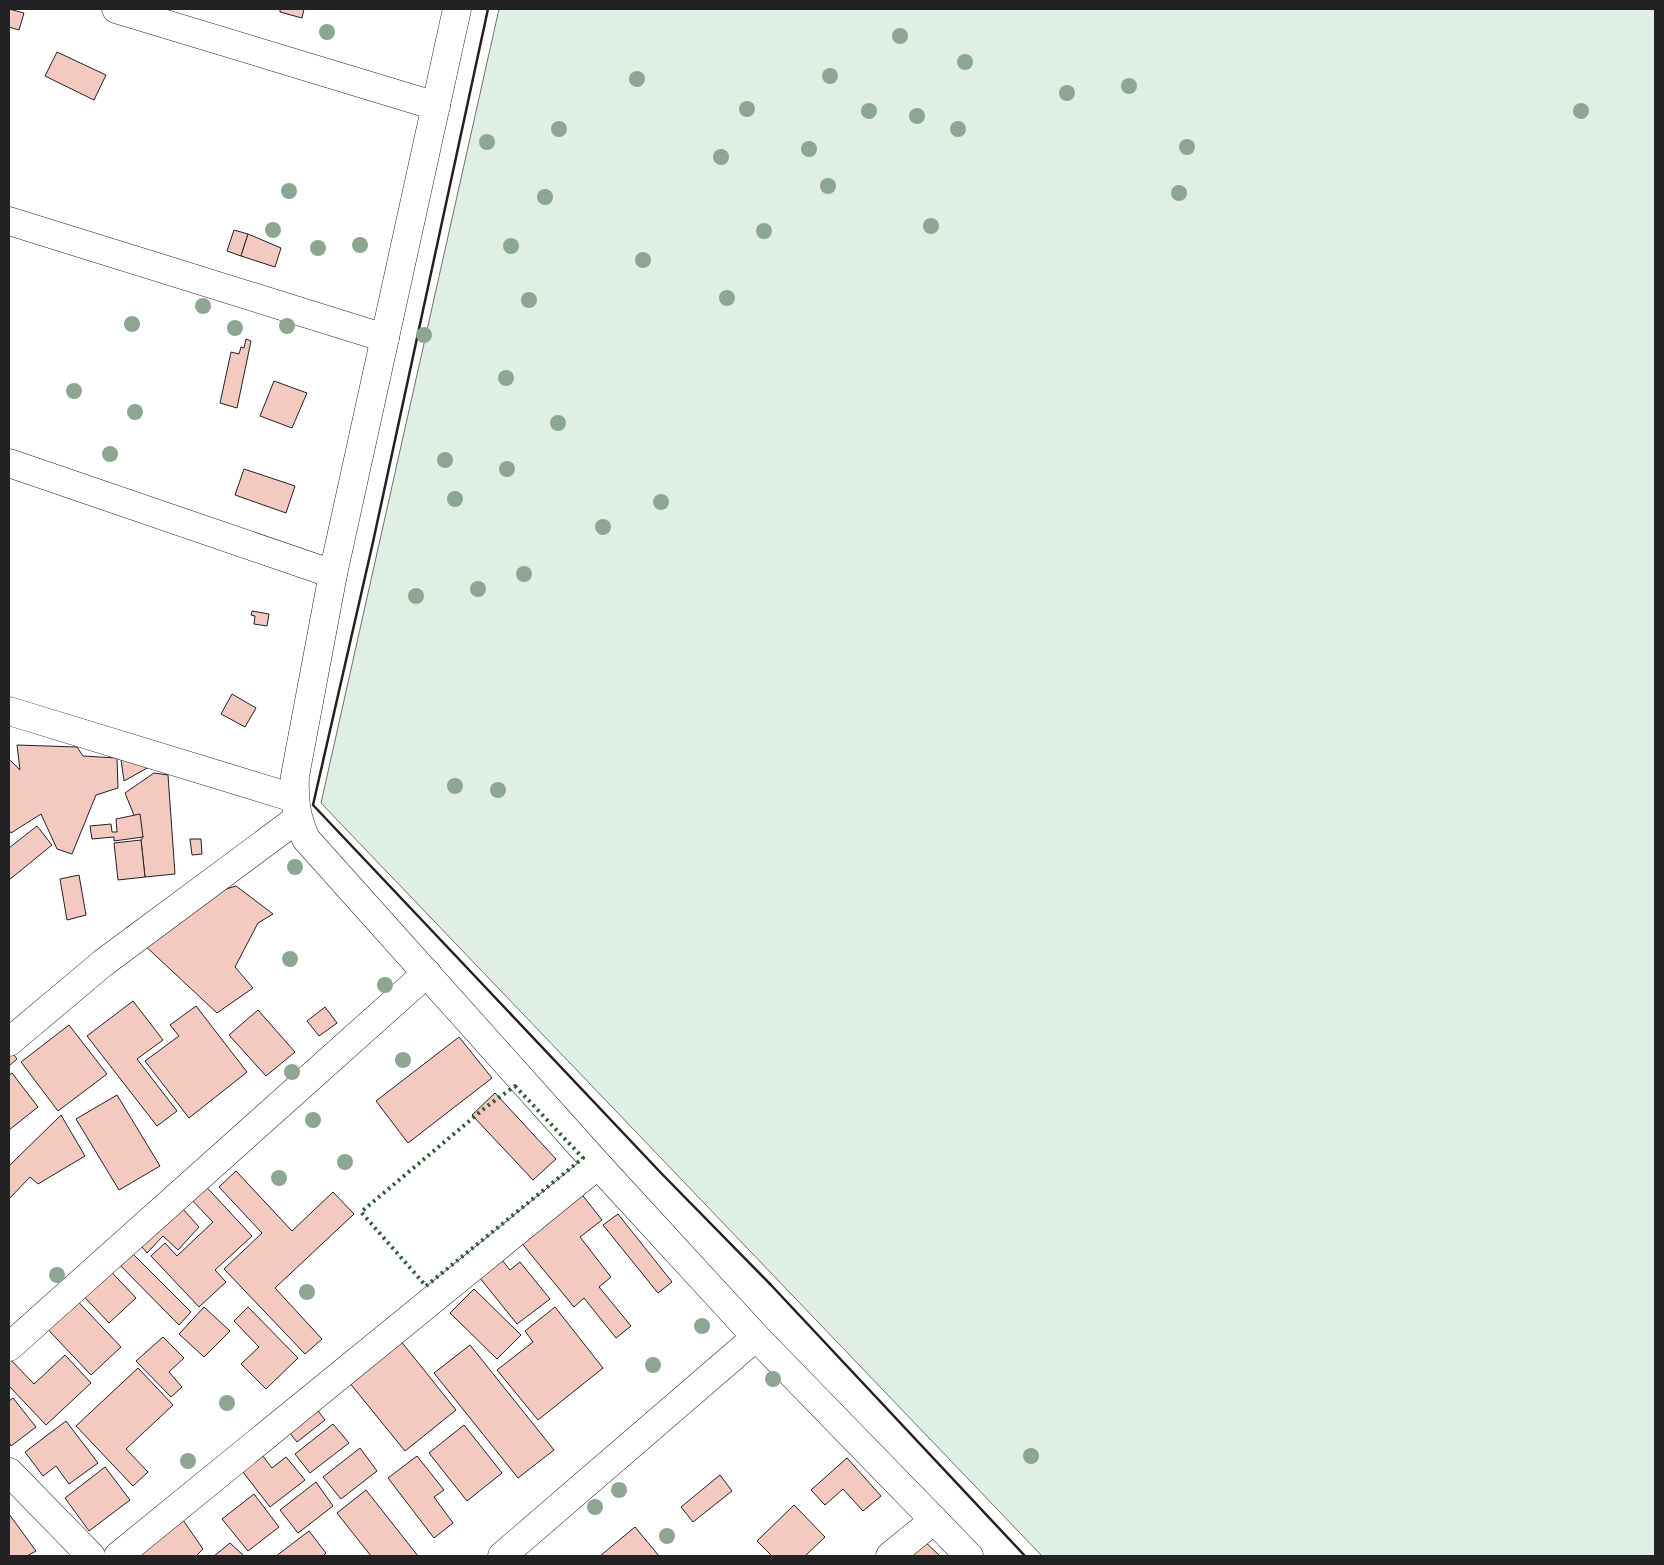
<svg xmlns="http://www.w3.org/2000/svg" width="1664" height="1565" viewBox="0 0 1664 1565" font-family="'Sofia Sans Condensed',sans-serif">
<rect width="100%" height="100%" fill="#fff"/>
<path fill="#e0efe3" stroke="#6f6f6f" d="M499,9H1655V1556H1042L321,803Z"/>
<g fill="#f3c9c0" stroke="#222">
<path d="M9,9L24,13L19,30L9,27Z"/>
<path d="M280,9H304L302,18L280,12Z"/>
<path d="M57,52L106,75L94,100L45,76Z"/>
<path d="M234,230L248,234L241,256L227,251Z"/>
<path d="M248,234L281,248L275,267L241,256Z"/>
<path d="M246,339L251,341L237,408L220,403L231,352L239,354L241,347L244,348Z"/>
<path d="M274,381L307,393L292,428L260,416Z"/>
<path d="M244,469L295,486L286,513L235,495Z"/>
<path d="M252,611L269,614L267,626L254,624L255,616L251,615Z"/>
<path d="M232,694L256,708L245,727L221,714Z"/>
<path d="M17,745L77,747L83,756L117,758L118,788L96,795L72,854L57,849L41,814L11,833L9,830V759L20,770Z"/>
<path d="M120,752L149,767L124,781Z"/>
<path d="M154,773L168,775L175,874L145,877L141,840L143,837L125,793Z"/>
<path d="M140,814L143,837L114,841V837L92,839L90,826L111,824L112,832H117L116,819Z"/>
<path d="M37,826L52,845L9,880V848Z"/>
<path d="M190,839H201L202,854L192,855Z"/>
<path d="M141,840L145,877L118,880L114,843Z"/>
<path d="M205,873L226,889L236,886L273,914L258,923L235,967L253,988L217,1013L126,928Z"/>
<path d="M79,875L86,915L67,920L60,879Z"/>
<path d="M133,1001L163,1040L137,1059L177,1111L157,1126L87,1036Z"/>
<path d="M196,1006L247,1072L189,1118L145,1061L179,1036L170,1025Z"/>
<path d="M325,1007L337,1023L319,1036L307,1021Z"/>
<path d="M258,1010L295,1052L266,1076L229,1035Z"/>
<path d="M69,1025L107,1074L58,1111L21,1062Z"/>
<path d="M459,1037L492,1078L408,1143L376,1101Z"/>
<path d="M9,1048L17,1059L9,1066Z"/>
<path d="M12,1073L38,1107L9,1130V1075Z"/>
<path d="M495,1093L556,1159L533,1180L472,1115Z"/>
<path d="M117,1095L160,1166L119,1190L76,1119Z"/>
<path d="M61,1115L85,1156L38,1184L30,1177L9,1199V1166Z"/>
<path d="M236,1171L292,1231L333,1192L354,1214L275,1288L322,1339L305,1354L224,1269L262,1233L219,1187Z"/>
<path d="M199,1179L252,1236L215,1270L226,1282L199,1307L151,1256L165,1243L177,1256L213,1222L184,1192Z"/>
<path d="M576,1187L602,1220L580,1237L611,1277L599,1287L631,1326L616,1338L584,1298L574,1307L515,1235Z"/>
<path d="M174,1199L199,1227L178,1250L163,1236L147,1253L132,1235Z"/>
<path d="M618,1214L672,1282L658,1293L603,1225Z"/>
<path d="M120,1241L191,1312L179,1325L108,1253Z"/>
<path d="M490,1245L510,1270L520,1262L550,1299L517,1324L467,1262Z"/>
<path d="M101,1261L136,1298L109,1323L74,1286Z"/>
<path d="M474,1289L521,1335L497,1359L450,1313Z"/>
<path d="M68,1291L121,1347L91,1375L38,1319Z"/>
<path d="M204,1307L230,1331L204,1357L179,1334Z"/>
<path d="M248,1307L298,1358L266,1389L241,1364L259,1347L234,1321Z"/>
<path d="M555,1307L603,1368L538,1420L497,1370L533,1342L525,1331Z"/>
<path d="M396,1335L456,1410L405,1451L344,1376Z"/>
<path d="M163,1337L184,1358L169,1372L182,1387L171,1397L136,1361Z"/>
<path d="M470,1345L554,1450L518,1478L434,1373Z"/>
<path d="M65,1355L91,1383L46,1425L9,1386V1358L34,1384Z"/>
<path d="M138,1368L173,1405L126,1449L148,1472L133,1486L76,1426Z"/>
<path d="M13,1398L36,1427L11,1446L9,1442V1401Z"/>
<path d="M310,1400L325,1420L297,1442L281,1422Z"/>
<path d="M66,1421L98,1463L69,1484L56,1466L43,1476L25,1452Z"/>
<path d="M333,1424L349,1443L310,1473L295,1454Z"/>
<path d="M464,1425L502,1473L467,1501L429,1453Z"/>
<path d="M249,1438L272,1468L286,1457L305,1480L270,1507L229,1454Z"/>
<path d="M360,1448L377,1471L341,1499L323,1477Z"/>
<path d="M417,1456L444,1490L434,1497L453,1523L434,1538L388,1478Z"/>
<path d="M847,1458L881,1496L863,1511L843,1489L825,1505L811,1490Z"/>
<path d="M105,1467L130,1500L89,1531L65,1498Z"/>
<path d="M720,1475L732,1491L693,1522L681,1507Z"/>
<path d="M316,1482L333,1506L298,1533L280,1510Z"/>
<path d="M366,1490L418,1556H371L337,1513Z"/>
<path d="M254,1494L279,1527L248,1551L222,1519Z"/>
<path d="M794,1505L825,1537L805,1556H772L757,1541Z"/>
<path d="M174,1507L203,1549L196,1556H119Z"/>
<path d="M9,1514L36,1551L27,1556H9Z"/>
<path d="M635,1527L659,1556H600Z"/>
<path d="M309,1531L326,1553L323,1556H276Z"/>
<path d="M920,1537L940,1556H901Z"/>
<path d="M230,1543L244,1556H214Z"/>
</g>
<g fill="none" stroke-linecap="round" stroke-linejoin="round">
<g stroke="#222" stroke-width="29">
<g id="street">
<path d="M116,9L436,106"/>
<path d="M457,9L333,574L295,776C294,800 296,817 306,839L598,1165L756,1337L969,1556"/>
<path d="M9,221L385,338"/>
<path d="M9,463L333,574"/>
<path d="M9,711L294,798"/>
<path d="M9,1042L103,963L297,819"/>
<path d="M9,1347L427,973"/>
<path d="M9,1472L91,1556"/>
<path d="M118,1556L598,1165"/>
<path d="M502,1556L756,1337"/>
<path d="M890,1556L934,1520"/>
</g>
</g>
<use href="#street" stroke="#fff" stroke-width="28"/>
<path stroke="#2f5e38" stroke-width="4" stroke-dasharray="2.5 4" stroke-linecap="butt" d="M515,1086L583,1158L426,1286L361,1212L486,1107Z"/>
<path stroke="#222" stroke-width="2.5" d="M488,9L373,542L313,805L662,1174L771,1285L1025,1556"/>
</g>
<g fill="#8da692">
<circle cx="327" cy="32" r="8"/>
<circle cx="900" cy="36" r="8"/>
<circle cx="965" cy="62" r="8"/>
<circle cx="830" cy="76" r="8"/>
<circle cx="637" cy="79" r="8"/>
<circle cx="1129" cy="86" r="8"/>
<circle cx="1067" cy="93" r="8"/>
<circle cx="747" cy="109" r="8"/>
<circle cx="869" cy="111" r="8"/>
<circle cx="1581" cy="111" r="8"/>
<circle cx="917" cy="116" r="8"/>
<circle cx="559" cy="129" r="8"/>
<circle cx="958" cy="129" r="8"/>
<circle cx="487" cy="142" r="8"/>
<circle cx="1187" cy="147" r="8"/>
<circle cx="809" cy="149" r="8"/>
<circle cx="721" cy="157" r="8"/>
<circle cx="828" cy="186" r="8"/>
<circle cx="289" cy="191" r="8"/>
<circle cx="1179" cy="193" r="8"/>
<circle cx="545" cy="197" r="8"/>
<circle cx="931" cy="226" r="8"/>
<circle cx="273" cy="230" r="8"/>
<circle cx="764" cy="231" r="8"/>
<circle cx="360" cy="245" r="8"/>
<circle cx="511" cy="246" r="8"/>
<circle cx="318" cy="248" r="8"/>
<circle cx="643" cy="260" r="8"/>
<circle cx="727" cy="298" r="8"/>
<circle cx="529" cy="300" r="8"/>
<circle cx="203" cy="306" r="8"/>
<circle cx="132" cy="324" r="8"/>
<circle cx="287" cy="326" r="8"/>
<circle cx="235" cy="328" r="8"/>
<circle cx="424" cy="335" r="8"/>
<circle cx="506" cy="378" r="8"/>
<circle cx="74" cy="391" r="8"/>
<circle cx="135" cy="412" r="8"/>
<circle cx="558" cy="423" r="8"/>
<circle cx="110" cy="454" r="8"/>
<circle cx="445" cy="460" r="8"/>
<circle cx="507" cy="469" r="8"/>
<circle cx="455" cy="499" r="8"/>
<circle cx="661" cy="502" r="8"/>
<circle cx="603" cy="527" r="8"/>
<circle cx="524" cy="574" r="8"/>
<circle cx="478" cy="589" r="8"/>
<circle cx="416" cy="596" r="8"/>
<circle cx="455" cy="786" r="8"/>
<circle cx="498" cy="790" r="8"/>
<circle cx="295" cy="867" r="8"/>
<circle cx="290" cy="959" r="8"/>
<circle cx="385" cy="985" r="8"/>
<circle cx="403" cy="1060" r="8"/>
<circle cx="292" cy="1072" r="8"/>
<circle cx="313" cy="1120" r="8"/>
<circle cx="345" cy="1162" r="8"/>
<circle cx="279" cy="1178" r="8"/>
<circle cx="57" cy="1275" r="8"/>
<circle cx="307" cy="1292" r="8"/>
<circle cx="702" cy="1326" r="8"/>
<circle cx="653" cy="1365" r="8"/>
<circle cx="773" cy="1379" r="8"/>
<circle cx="227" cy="1403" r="8"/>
<circle cx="1031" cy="1456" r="8"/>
<circle cx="188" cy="1461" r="8"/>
<circle cx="619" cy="1490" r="8"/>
<circle cx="595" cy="1507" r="8"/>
<circle cx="667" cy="1536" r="8"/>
</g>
<rect width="1664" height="1565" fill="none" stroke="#222222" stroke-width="20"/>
</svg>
